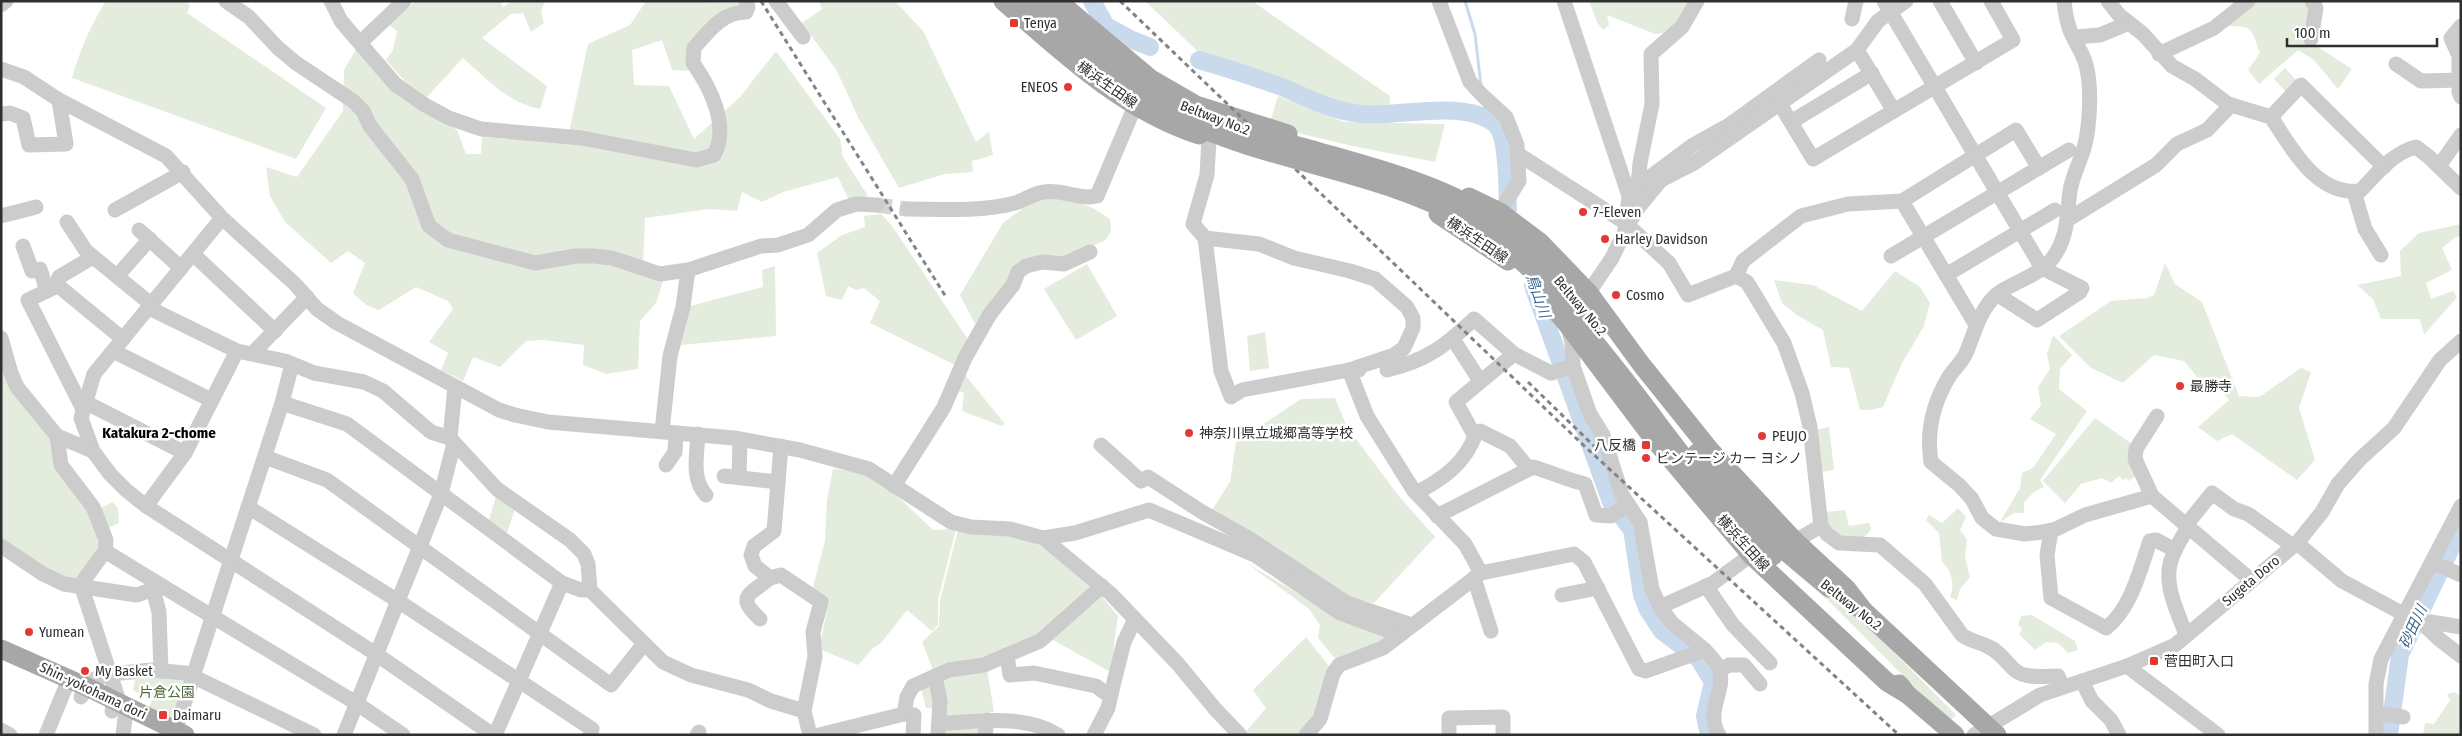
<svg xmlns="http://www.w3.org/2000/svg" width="2462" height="736" viewBox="0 0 2462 736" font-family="'Fira Sans Condensed','Noto Sans JP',sans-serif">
<rect width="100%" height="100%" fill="#fff"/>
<g fill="#e3ecdd">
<path d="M106,1H185L190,5L187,13L326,108L296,159L72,78C80,50 90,26 106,1Z"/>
<path d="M416,1H500L503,7L512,1H545L541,11L544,23L531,32L523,13L511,14L482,38L547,86L540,109C507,102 488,80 463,58L427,97L405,81L386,60L393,50L397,31L388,24Z"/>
<path d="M646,1L743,3L714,19L693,71L672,70L662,40L632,50L634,85L669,86L694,139L740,97L776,51L840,139L843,157L868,196L849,200L838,177L783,192L762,202L742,192L737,211L709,209L645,218L643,264L663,281L656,303L640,321L638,369L606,374L583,365L584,345L543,340L526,341L500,367L473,357L463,381L441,370L448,353L429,342L453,309L448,301L416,287L379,310L366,305L353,293L365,263L348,251L331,263L285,222L270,196L266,167L297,177L343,111L344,70L358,46L393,88L457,130L466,154H481L482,137L567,142L588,44L630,25Z"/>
<path d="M819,1H895L923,31L976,142L989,132L993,155L972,161L973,172L945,174L899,188L858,117L837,71L802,23L822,9Z"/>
<path d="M1145,1H1252L1390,96V108H1350L1313,99L1276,79L1207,60Z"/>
<path d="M1589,1H1695L1674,32L1655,34L1607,15L1609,25L1603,30L1597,22Z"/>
<path d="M2255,1H2309L2307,40L2352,69L2338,89L2314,60L2298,50L2259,84L2248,70L2260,53C2251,30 2255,26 2228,26L2227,23Z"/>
<path d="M2285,68L2298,82L2287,93L2274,79Z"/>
<path d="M1278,96L1344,122L1445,124L1435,162L1352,146L1269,126Z"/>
<path d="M1060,195L1093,208L1110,219L1111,231L1106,240L1062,260L1019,264L975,324L960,295L1003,223L1040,196Z"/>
<path d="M881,214L892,226L969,341L957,366L870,323L880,301L864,288L856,290L848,286L842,300L826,296L817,253L842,235L865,227L864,216Z"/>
<path d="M2461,224V236L2456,237L2442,248L2452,270L2426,283L2431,299L2453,291L2457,297L2424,335L2420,319H2381L2373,299L2357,285L2401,276L2400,251L2419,233Z"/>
<path d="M2165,263L2175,284L2202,302L2239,396L2259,397L2301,368L2311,372L2299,408L2315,460L2297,480L2232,434L2217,441L2198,427L2229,400L2219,388L2210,393L2184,361L2154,355L2123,383L2091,368L2059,336L2111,301L2147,298L2154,295Z"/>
<path d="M1087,264L1117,316L1076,340L1044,289Z"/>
<path d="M775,266L776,336L681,345L690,306L763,287L762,270Z"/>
<path d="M1895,271L1920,287L1930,303L1924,326L1902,363L1883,407L1871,410H1860L1849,368L1831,367L1823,330L1797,315L1782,303L1774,280L1813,285L1862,311Z"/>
<path d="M1265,332L1269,368L1250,371L1247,336Z"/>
<path d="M2053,335L2072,355L2060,369L2059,389L2087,411L2040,480L2044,487L2034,492L2024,502V513H2014L2000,522L2020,488L2022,473L2033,468L2056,434L2030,419L2041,405L2038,387L2050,369L2047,354Z"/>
<path d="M1,350L54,437L100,532L99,548L79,581L65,579L1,540Z"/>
<path d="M965,375L1005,424L1002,426L962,411L964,393L956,390Z"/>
<path d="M1335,398L1347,427L1398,495L1435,537L1374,603L1348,598L1212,510L1230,482L1236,442L1301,399Z"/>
<path d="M2095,418L2135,446L2127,458L2135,476L2129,481L2126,478L2123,480L2119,476L2111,483L2102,478L2081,484L2065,503L2043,481Z"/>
<path d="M1829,427L1834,470L1821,472L1816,430Z"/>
<path d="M833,469L861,472L891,490L933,530L956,529L938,600V625L932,631L907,610L881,643L873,648L858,665L819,649L828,605L813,587L825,541L827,500Z"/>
<path d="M496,496L515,509L507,533L489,520Z"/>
<path d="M113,502L118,509L119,523L106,529L99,509Z"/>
<path d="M1958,508L1966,517L1960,530L1967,540L1965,557L1970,577L1960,589L1957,600L1950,597C1955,585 1952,571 1942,562L1939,533L1926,520L1929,515L1942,523Z"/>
<path d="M1845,510L1849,526L1869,523L1871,529C1862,545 1843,540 1830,532L1825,512Z"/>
<path d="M958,530L1008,534L1032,540L1092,585L1118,616L1114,645V674L1055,641L1038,637L985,657L994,712L945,718L934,672L922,642L939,626L940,601Z"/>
<path d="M1248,564L1337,617L1388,639L1338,662L1318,638L1320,625L1309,609Z"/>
<path d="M1795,567L1873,631L1956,715L1949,722Z"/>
<path d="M2032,615L2075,641L2078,650L2068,653L2058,643L2046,642L2035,650L2019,634L2022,629L2018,625L2021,616Z"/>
<path d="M1306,637L1332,670L1317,717L1302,735H1247L1245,733L1266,708L1253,690Z"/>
<path d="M142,674L188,679L172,719L148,710L152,700L133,690L136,678Z"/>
<path d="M931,683L937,709L926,708L921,688Z"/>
<path d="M2454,692L2461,696V735H2423L2425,723L2434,724L2450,700L2447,694Z"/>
<path d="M978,723L981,735H943L949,727Z"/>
</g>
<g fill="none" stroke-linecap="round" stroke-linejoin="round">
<g stroke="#c9daec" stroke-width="3">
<path d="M1465,1L1475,34L1481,86"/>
<path d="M1484,105L1486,118"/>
</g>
<g stroke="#c9daec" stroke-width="18">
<path d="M1092,1L1106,26L1130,39L1150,47"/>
<path d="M1199,60C1227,68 1254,77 1282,87C1308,98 1332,111 1361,114C1399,118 1463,98 1495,124C1509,136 1507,190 1508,209"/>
<path d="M1533,286L1611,502L1632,530L1642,595L1648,610L1662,631L1699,659L1713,682L1705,716L1709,735"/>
<path d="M2389,735L2400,655L2461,527"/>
</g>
<path stroke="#d5d5d5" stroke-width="15" stroke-dasharray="15 8" stroke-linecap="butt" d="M877,205L907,209"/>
<g stroke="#ccc" stroke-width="15">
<path d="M226,1L249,17L278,48L296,63L353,101L363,111L370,126L412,179L429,226L448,240L535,263L576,256H594L612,258L660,274L688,270"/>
<path d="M331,1L341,21L395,84L425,105L449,118L481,129L582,138L696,160L714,155C730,126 710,87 693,63L694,48C708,32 722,12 746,12L748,7L746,1"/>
<path d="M776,1L803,37"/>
<path d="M1439,1L1470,82L1482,95L1506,117L1517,145L1519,181L1494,221"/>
<path d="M1564,1L1629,196L1625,231L1612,258L1583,301"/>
<path d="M1884,1L2042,268L2082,288L2080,292L2037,320L1998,295"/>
<path d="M1940,1L1976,63"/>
<path d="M2064,1C2065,10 2066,19 2069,27C2072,39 2083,52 2086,65C2092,86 2090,127 2084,148C2080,162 2072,177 2070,191C2067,213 2068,234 2056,253C2042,278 2007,282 1992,299C1978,315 1974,335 1966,353C1963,361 1955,368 1950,375C1934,401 1926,431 1931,462L1959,485L1972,499L1982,518L1996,529L2025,534L2043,532L2056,529L2085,515L2152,496"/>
<path d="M2108,1L2119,15L2143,34L2172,66L2195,79L2228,104L2271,117C2291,147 2316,196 2360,191C2377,174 2392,153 2416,147L2429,157L2461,188"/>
<path d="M1,5L6,1"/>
<path d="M1852,19L1856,1"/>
<path d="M2461,26L2451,38L2459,56V92L2461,97"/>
<path d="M2075,37L2100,35L2129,23"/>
<path d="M2311,39L2316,8L2312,1"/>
<path d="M361,42L404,1"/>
<path d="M1857,50L1894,111"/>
<path d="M2159,54L2214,28L2248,1"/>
<path d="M2396,64L2421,81L2459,80"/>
<path d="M1,69L24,77L59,100L166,156L222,218L295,284L317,309L337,323L499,410L515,415L548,422L734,438L800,450L869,469L951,522L971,527L1010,529L1043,538L1111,594L1178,664L1216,710L1240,735"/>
<path d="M1780,104L1813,159L2013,40L1991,1"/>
<path d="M1,114L10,113L23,118L29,145L66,144L59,100"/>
<path d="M2271,117L2301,85L2384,167"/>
<path d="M1791,122L1872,73"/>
<path d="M1209,138L1207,175L1193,224L1205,238L1259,244L1294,258L1350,271L1375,279L1407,307L1413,318V328L1404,348L1394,355L1349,370L1367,416L1414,491L1465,544L1481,573"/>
<path d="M1518,154L1627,224"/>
<path d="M2439,166L2461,135"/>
<path d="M1638,186L1693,145L1729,125L1819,60"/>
<path d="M1633,191L1638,186L1640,163L1652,104L1651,54L1682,27L1697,1"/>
<path d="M2354,192L2365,229L2381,255"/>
<path d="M1902,201L1976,325"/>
<path d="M907,209C943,209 981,212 1015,203C1025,200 1034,193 1044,192C1063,189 1079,200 1097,196L1135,106"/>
<path d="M115,210L183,172"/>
<path d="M1,216L36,207"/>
<path d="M222,218L94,374L81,418L93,451L110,474L126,490L146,506L376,654L493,735"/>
<path d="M2067,220L2156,165L2177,144L2207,130L2231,105"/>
<path d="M67,222L86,251L152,305"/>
<path d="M1629,223L1638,208L1661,180L1694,163L1857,50L1878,21L1906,1"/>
<path d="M139,230L181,268"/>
<path d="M1625,231L1633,230L1669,263L1688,295L1736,276L1747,282L1784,343L1802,393L1810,427L1821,526L1795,541"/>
<path d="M1205,238L1221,371L1231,397L1242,390L1349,370H1359"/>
<path d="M23,246L32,271L40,269L47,291"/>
<path d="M193,254L275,331"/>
<path d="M1891,256L2069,150"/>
<path d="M1946,275L2055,210"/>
<path d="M117,276L150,239"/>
<path d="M1736,276L1743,261L1801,216L1848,204L1902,201L2016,130L2039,168"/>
<path d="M56,284L123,339"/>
<path d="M149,308L237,351L285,361L314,373L364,382L383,391L431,432L450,438L497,489L570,540L584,554L588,564L590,590L663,662L691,675L748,690L771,701L804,711L810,735"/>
<path d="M1568,327L1572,342L1573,366L1590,414L1603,435L1622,495L1640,522L1652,589L1660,607L1672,623L1705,650"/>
<path d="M1,338L11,373L17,387L57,436L93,451"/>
<path d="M1453,339L1480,381"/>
<path d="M113,351L211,400"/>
<path d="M252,354L307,297"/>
<path d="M1514,354L1551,373L1573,366"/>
<path d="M1387,370C1427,360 1444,347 1474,319L1514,354L1456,402L1472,431L1476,433"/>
<path d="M85,402L185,453"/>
<path d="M282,403L347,424L562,583"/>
<path d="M83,409L28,300L55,287L59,277L93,257"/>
<path d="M2157,416L2136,449L2135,459L2152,496L2186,525L2212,493L2234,509L2248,514L2293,546"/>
<path d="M662,431L670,356L683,307L688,270L761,246L778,245L808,235L837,210L856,204L877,205"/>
<path d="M698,434C697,456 691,478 706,495"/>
<path d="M57,436L61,465L93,507L106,540L105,551L79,587"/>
<path d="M450,438L455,387"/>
<path d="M1101,445L1141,481L1148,477L1202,512L1250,539L1347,603L1412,625"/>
<path d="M781,446L774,531L754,546L751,555L755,566L770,578L781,575L821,602L813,632L815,657L804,711"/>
<path d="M265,457L327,480L611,685L643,645"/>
<path d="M666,465L675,452L676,433"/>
<path d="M724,476L778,482"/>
<path d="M739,477L740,439"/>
<path d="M894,486L944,407L965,358L990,314L1013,285L1018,272L1026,266L1042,262L1064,264L1090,252"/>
<path d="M1416,493C1443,479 1466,463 1476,433L1480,431L1510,446L1529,469"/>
<path d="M146,506L185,453L237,351"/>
<path d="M248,507L398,601L592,729L590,735"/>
<path d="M1437,516L1533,467C1551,472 1567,480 1585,484L1596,515L1611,516L1627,505"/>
<path d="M2186,525L2251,580"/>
<path d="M1821,526L1827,534L1839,543L1880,545L1925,584L1962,635C1970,641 1979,642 1987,646C2001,652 2006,663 2016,671C2026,679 2046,676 2058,676L2063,687"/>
<path d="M2051,531L2047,555L2051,598L2106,628C2131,609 2140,570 2150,541L2156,540L2175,550"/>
<path d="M1043,538L1075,533L1149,510L1255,555L1340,613L1400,635"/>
<path d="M2297,543L2342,581L2424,625L2439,639L2461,656"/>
<path d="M1,546L43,574L64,584L137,595L162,586L356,703L403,735"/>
<path d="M105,551L162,586"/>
<path d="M2432,562L2461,575"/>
<path d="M1474,578L1491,631"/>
<path d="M1706,586L1733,625L1770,663"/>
<path d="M82,588L117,695L112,711"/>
<path d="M153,589L159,612L161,671"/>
<path d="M1562,595L1598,588"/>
<path d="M1660,607L1713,583L1751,555"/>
<path d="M760,619C736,596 748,596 770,578"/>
<path d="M2424,625L2431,622L2461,627"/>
<path d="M2186,635C2177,610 2161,581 2173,555C2177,545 2183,536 2188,527"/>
<path d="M1007,655L1040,641L1102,586"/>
<path d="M2127,666L2218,735"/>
<path d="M1720,670L1729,665H1744L1760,684"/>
<path d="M935,676L940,701L938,735"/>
<path d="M2082,681L2092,701L2111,720L2119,735"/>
<path d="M81,697L92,680L111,674L151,670L186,673L314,735"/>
<path d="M2377,713L2403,717"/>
<path d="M904,714L914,715L913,735"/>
<path d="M939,724C976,721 1025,714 1058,735"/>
<path d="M1,730L10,735"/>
<path d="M46,735L69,679"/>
<path d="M123,735L125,718"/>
<path d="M174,735L282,403L292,364"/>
<path d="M344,735L441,494L454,443"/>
<path d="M495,735L562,583L581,590H590"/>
<path d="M697,735L699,732"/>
<path d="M819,735L904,714L907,697L913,686L949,670L984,665L1007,655L1010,675L1034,673L1096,686L1104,692L1111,694L1124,642L1135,619"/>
<path d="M985,735L987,720"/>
<path d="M1094,735L1108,708L1111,694"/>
<path d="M1306,735L1320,719L1333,674L1339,665L1383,648L1481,573L1574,554L1584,562L1639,669L1646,671L1705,650C1710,656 1716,661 1719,669C1727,690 1704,711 1719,735"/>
<path d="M1449,735V718L1503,717V735"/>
<path d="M1974,735L2040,695L2127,666L2175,645L2297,543L2322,512L2338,484L2359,460L2394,428L2440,360L2461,341"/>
<path d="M2376,735V684L2381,659L2461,506"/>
</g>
<g stroke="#a7a7a7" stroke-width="19">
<path d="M1003,1C1063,53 1122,110 1199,135"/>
<path d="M1058,1L1151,79L1196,105L1288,134"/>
<path d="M1469,197L1500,212L1540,242L1589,293L1641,364L1710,450L1795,541L1847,589L1864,611"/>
<path d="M1438,214L1508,261"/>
<path d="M1537,289L1567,324L1652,437L1751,555L1887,682L1907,694"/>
<path d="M1778,545L1829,588"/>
<path d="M1854,605L1864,611L1997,735"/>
<path d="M1,649L87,687L185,735"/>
<path d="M1899,684L1907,694L1955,735"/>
</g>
<g stroke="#848484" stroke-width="3" stroke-dasharray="5 4" stroke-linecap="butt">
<path d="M761,1L946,297"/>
<path d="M1120,1L1580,442L1899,735"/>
<path d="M1528,382L1594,446"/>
</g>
<g stroke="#a7a7a7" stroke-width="19">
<path d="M1022,1C1072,45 1120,90 1180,119C1271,163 1377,170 1466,220C1532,258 1578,321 1624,379C1658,422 1689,468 1726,508C1741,525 1757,540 1773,556"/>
<path d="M1042,1C1088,40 1134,85 1190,109"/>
<path d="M1215,120C1248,135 1286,142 1320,152C1362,164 1403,175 1443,192C1507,219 1557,272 1599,327"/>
<path d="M1697,453L1778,545"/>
</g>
</g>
<g fill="#e43833" stroke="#fff" stroke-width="2">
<rect x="1009" y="18" width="10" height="10" rx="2.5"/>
<circle cx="1068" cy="87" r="5"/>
<circle cx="1583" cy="212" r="5"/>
<circle cx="1605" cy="239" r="5"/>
<circle cx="1616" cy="295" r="5"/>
<circle cx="2180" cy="386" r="5"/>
<circle cx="1189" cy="433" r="5"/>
<circle cx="1762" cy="436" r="5"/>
<rect x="1641" y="440" width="10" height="10" rx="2.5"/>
<circle cx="1646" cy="458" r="5"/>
<circle cx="29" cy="632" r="5"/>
<rect x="2149" y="656" width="10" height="10" rx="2.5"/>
<circle cx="85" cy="671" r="5"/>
<rect x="158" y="710" width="10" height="10" rx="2.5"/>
</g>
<g text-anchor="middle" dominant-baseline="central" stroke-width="5" stroke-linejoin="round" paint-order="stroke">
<g font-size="14" fill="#2f2f2f" stroke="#fff" text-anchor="start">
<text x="1024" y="23">Tenya</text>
<text x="1058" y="87" text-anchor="end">ENEOS</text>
<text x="1593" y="212">7-Eleven</text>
<text x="1615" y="239">Harley Davidson</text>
<text x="1626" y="295">Cosmo</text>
<text x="2190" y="386">最勝寺</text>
<text x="1199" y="433">神奈川県立城郷高等学校</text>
<text x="1772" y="436">PEUJO</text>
<text x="1636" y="445" text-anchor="end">八反橋</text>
<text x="1656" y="458">ビンテージ カー ヨシノ</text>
<text x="39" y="632">Yumean</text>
<text x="2164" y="661">菅田町入口</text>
<text x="95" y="671">My Basket</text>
<text x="173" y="715">Daimaru</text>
</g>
<g font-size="14" fill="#2f2f2f" stroke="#fff">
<text transform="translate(1107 85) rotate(35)">横浜生田線</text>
<text transform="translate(1215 118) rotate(21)">Beltway No.2</text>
<text transform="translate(1477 240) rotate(34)">横浜生田線</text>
<text transform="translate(1580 306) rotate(50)">Beltway No.2</text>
<text transform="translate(1743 543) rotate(48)">横浜生田線</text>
<text transform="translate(2251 581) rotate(-40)">Sugeta Doro</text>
<text transform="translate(1851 605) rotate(38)">Beltway No.2</text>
<text transform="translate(93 691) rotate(25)">Shin-yokohama dori</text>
</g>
<g font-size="14" fill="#4d6a3c" stroke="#fff">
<text x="167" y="692">片倉公園</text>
</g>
<g font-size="15" font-style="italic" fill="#3d6790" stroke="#fff">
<text transform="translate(1538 296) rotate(71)">鳥山川</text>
<text transform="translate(2413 627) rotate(-65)">砂田川</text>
</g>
<g font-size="15" font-weight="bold" fill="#000" stroke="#fff">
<text x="159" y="433">Katakura 2-chome</text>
</g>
</g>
<rect width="2462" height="736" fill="none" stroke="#2f2f2f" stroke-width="5"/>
<path d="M2287 38v8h150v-8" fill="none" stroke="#2f2f2f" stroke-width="2.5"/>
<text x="2294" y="38" font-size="15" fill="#2f2f2f" stroke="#ffffff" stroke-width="4" paint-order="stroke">100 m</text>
</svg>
